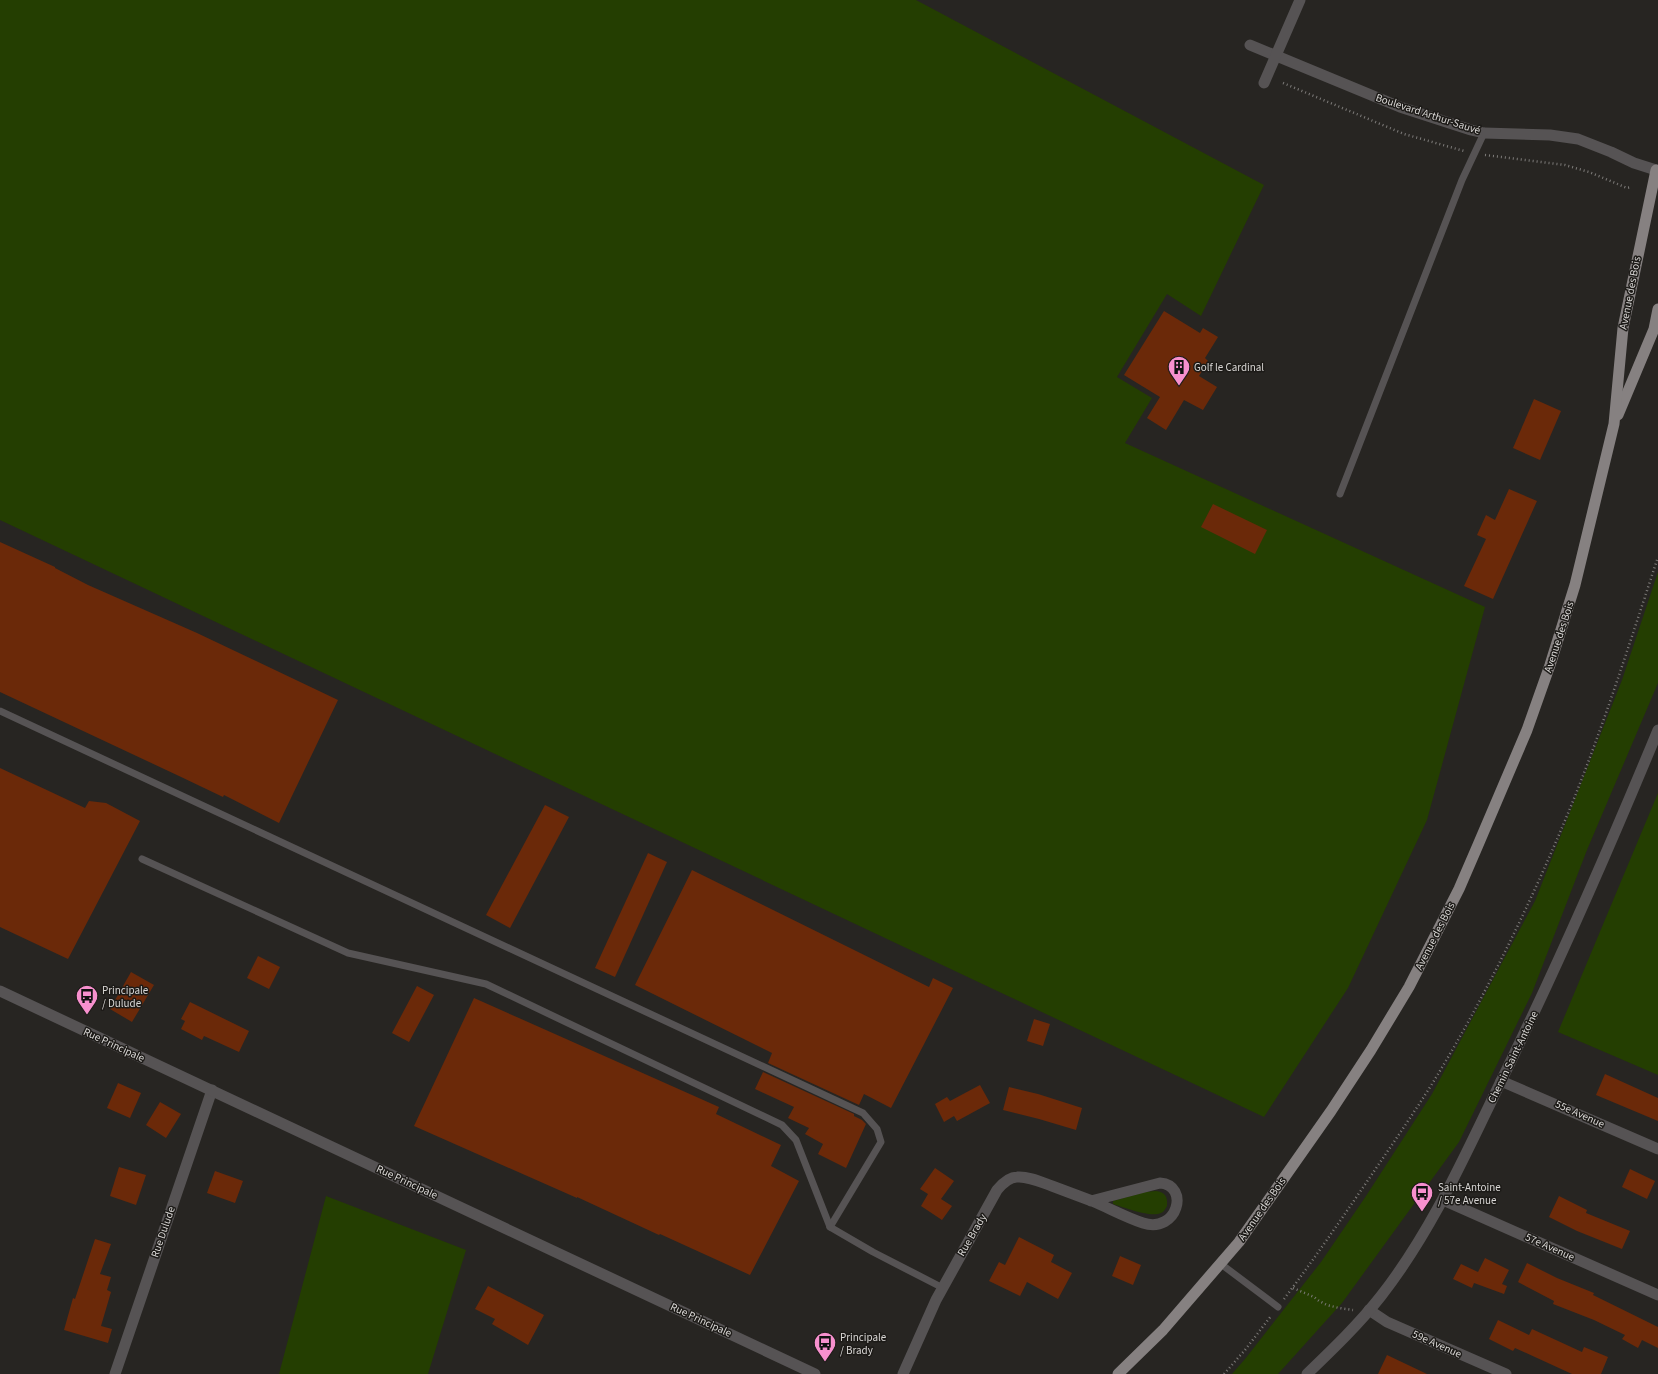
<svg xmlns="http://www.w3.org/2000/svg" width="1658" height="1374" viewBox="0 0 1658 1374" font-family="'Source Sans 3',sans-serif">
<rect width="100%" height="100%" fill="#272522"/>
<g fill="#243e01">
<path d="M0,0H916L1264,185L1201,316L1167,294L1117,377L1152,398L1125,443L1485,607L1427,820L1348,988L1264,1117L0,520Z"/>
<path d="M1658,572V683L1587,850L1532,993L1459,1142L1342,1303L1278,1374H1232L1245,1359L1321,1262L1366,1196L1432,1094L1535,901L1622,680Z"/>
<path d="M1658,793V1075L1558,1032Z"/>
<path d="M1156,1191C1165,1192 1168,1197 1167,1206C1165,1209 1164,1212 1161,1213C1151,1218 1123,1207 1113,1204V1201L1145,1192Z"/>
<path d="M326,1196L466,1250L428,1374H279Z"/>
</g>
<g fill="#6b2909">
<path d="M1164,311L1200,333L1203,328L1218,337L1205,358L1208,361L1199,376L1217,387L1203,410L1184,400L1166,430L1147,418L1160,397L1124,375Z"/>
<path d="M1534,399L1561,411L1540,460L1513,448Z"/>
<path d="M1509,489L1537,501L1493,599L1464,586L1486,539L1477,535L1486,515L1495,520Z"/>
<path d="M1213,504L1267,530L1255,554L1201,527Z"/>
<path d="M0,542L55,567V568L88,585L197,633L338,700L279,823L224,795L223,797L179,776L0,692Z"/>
<path d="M0,768L85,808L89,801L106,803L140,821L68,959L0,927Z"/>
<path d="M545,805L569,817L510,928L486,915Z"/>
<path d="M648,853L667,862L615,977L595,968Z"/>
<path d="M692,870L929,987L933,978L953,988L891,1108L864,1094L859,1105L768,1063L772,1053L635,985Z"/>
<path d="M258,956L280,967L269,989L247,978Z"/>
<path d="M131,972L154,985L132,1022L110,1009Z"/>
<path d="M417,986L434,995L409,1042L392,1033Z"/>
<path d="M474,998L719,1107L716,1114L781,1145L771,1166L799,1181L750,1275L660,1234L659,1235L577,1197V1198L414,1126Z"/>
<path d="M190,1002L249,1031L239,1052L204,1036L202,1040L181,1029L185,1021L181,1019Z"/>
<path d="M1034,1019L1050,1024L1043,1046L1027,1041Z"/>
<path d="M763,1072L854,1114V1116L862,1120L866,1124L846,1168L818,1154L823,1144L805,1134L809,1128L788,1118L794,1107L755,1089Z"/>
<path d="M1605,1074L1658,1098V1121L1596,1095Z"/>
<path d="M118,1083L141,1093L130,1118L107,1108Z"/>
<path d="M980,1085L990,1103L957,1121L954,1116L944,1122L935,1104L947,1097L950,1101Z"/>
<path d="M1009,1087L1038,1094L1082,1108L1076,1130L1039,1119L1003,1110Z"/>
<path d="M160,1102L181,1114L166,1138L146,1125Z"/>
<path d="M119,1167L146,1175L136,1205L110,1196Z"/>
<path d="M935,1168L954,1181L941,1199L952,1206L942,1220L921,1206L928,1194L920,1189Z"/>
<path d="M1630,1169L1655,1181L1647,1199L1622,1187Z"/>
<path d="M215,1171L243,1181L235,1203L207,1193Z"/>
<path d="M1559,1196L1587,1210L1586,1213L1630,1231L1622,1249L1577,1231L1549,1217Z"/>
<path d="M1019,1237L1054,1255L1051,1262L1072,1273L1058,1299L1027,1282L1020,1296L989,1281L999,1262L1005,1265Z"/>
<path d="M95,1239L111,1244L100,1274L111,1277L107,1290L111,1292L101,1326L112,1329L108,1343L64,1330L73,1298L75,1299Z"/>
<path d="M1120,1256L1141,1265L1133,1285L1112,1276Z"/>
<path d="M1485,1258L1509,1270L1502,1284L1507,1286L1504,1294L1474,1283L1472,1288L1453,1279L1461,1264L1478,1272Z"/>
<path d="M1527,1263L1557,1278L1594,1293L1593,1295L1658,1327V1348L1642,1340L1638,1348L1622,1339L1625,1335L1594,1320L1553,1304L1554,1301L1518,1282Z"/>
<path d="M488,1286L544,1315L528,1345L492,1324L495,1319L475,1309Z"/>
<path d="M1498,1320L1529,1335L1532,1329L1582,1352L1584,1347L1608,1357L1601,1374H1572L1515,1348L1513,1351L1489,1339Z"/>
<path d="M1387,1355L1427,1374H1378Z"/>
</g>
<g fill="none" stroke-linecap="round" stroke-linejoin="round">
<g stroke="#7e7c7a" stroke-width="2.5" stroke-dasharray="1 3" stroke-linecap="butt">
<path d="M1283,83L1404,134L1464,151"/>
<path d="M1485,155L1565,165L1589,172L1627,188L1632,187"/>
<path d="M1293,1288L1314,1297L1319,1301L1327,1305L1339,1308L1353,1310"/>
<path d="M1284,1299C1312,1262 1338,1224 1364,1186C1387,1152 1410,1119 1432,1084C1481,1004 1524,917 1561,830C1599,741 1628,648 1658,557"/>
<path d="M1224,1374L1245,1350L1271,1316"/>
</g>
<g stroke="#565354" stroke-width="7">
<path d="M1340,494L1462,180L1484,133"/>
<path d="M0,711L863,1113L877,1129L881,1142L830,1227"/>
<path d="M142,859L348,953L486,984L782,1125L796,1140L830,1227L873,1252L943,1288"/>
<path d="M1221,1264L1278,1307"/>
</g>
<g stroke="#565354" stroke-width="11">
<path d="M1250,45L1400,107L1471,130L1484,133L1550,135L1578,139L1611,152L1634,163L1656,170"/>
<path d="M1264,83L1300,0"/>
<path d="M1501,1081L1658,1149"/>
<path d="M1443,1200L1658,1295"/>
<path d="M1369,1310L1387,1322L1506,1374"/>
<path d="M115,1374L212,1090"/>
<path d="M903,1374L936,1300L997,1190C1002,1184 1009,1177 1017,1177C1028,1176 1041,1182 1052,1186C1065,1191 1079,1196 1092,1201C1109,1208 1125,1217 1143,1223C1178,1234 1190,1185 1160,1183L1091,1201"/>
</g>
<g stroke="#565354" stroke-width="11">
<path d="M0,991L815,1374"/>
<path d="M1307,1374C1333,1349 1359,1324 1381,1296C1435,1227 1469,1146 1507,1069C1561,958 1611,844 1658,730"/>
</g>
<g stroke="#868181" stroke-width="11">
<path d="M1618,415L1654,329L1658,309"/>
<path d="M1118,1374L1163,1330L1239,1242L1331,1111L1371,1050L1409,987L1459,889L1478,845L1527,730L1550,665L1575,585L1614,424L1623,328L1656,170L1658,171"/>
</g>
</g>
<defs>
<g id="building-pin" transform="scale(1.15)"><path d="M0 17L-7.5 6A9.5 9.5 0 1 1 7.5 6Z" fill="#f790ce" stroke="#1d1b18"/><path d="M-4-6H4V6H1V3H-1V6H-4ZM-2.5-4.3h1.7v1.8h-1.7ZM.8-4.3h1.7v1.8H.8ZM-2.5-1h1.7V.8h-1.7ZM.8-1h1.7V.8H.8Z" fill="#111"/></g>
<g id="bus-pin" transform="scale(1.15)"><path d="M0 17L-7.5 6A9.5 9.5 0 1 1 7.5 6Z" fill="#f790ce" stroke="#1d1b18"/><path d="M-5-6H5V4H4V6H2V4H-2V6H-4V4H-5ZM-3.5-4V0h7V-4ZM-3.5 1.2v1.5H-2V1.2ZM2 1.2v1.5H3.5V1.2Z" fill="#111"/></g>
</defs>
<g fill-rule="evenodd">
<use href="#building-pin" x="1179" y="367"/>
<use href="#bus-pin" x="87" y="996"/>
<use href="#bus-pin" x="1422" y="1193"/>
<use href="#bus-pin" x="825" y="1343"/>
</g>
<g text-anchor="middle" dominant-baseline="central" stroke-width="3" stroke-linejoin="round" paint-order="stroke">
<g font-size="11" fill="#d9d7d5" stroke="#1d1b18">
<text transform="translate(1428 114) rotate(18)">Boulevard Arthur-Sauvé</text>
<text transform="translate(1630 293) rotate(-79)">Avenue des Bois</text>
<text transform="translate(1559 637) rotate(-72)">Avenue des Bois</text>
<text transform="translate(1435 936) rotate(-63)">Avenue des Bois</text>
<text transform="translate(114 1045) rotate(25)">Rue Principale</text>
<text transform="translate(1513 1057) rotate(-64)">Chemin Saint-Antoine</text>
<text transform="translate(1580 1114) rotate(24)">55e Avenue</text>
<text transform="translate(407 1182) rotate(25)">Rue Principale</text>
<text transform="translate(1262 1209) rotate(-55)">Avenue des Bois</text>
<text transform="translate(163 1232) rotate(-71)">Rue Dulude</text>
<text transform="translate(972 1235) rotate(-60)">Rue Brady</text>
<text transform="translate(1550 1247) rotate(24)">57e Avenue</text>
<text transform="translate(701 1320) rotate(25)">Rue Principale</text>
<text transform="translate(1437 1344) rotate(24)">59e Avenue</text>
</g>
<g font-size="11" fill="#d9d7d5" stroke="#1d1b18" text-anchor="start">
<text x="1194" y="367">Golf le Cardinal</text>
<text x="102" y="990">Principale<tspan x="102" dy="13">/ Dulude</tspan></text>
<text x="1438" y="1187">Saint-Antoine<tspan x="1438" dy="13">/ 57e Avenue</tspan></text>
<text x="840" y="1337">Principale<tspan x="840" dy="13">/ Brady</tspan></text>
</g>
</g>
</svg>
